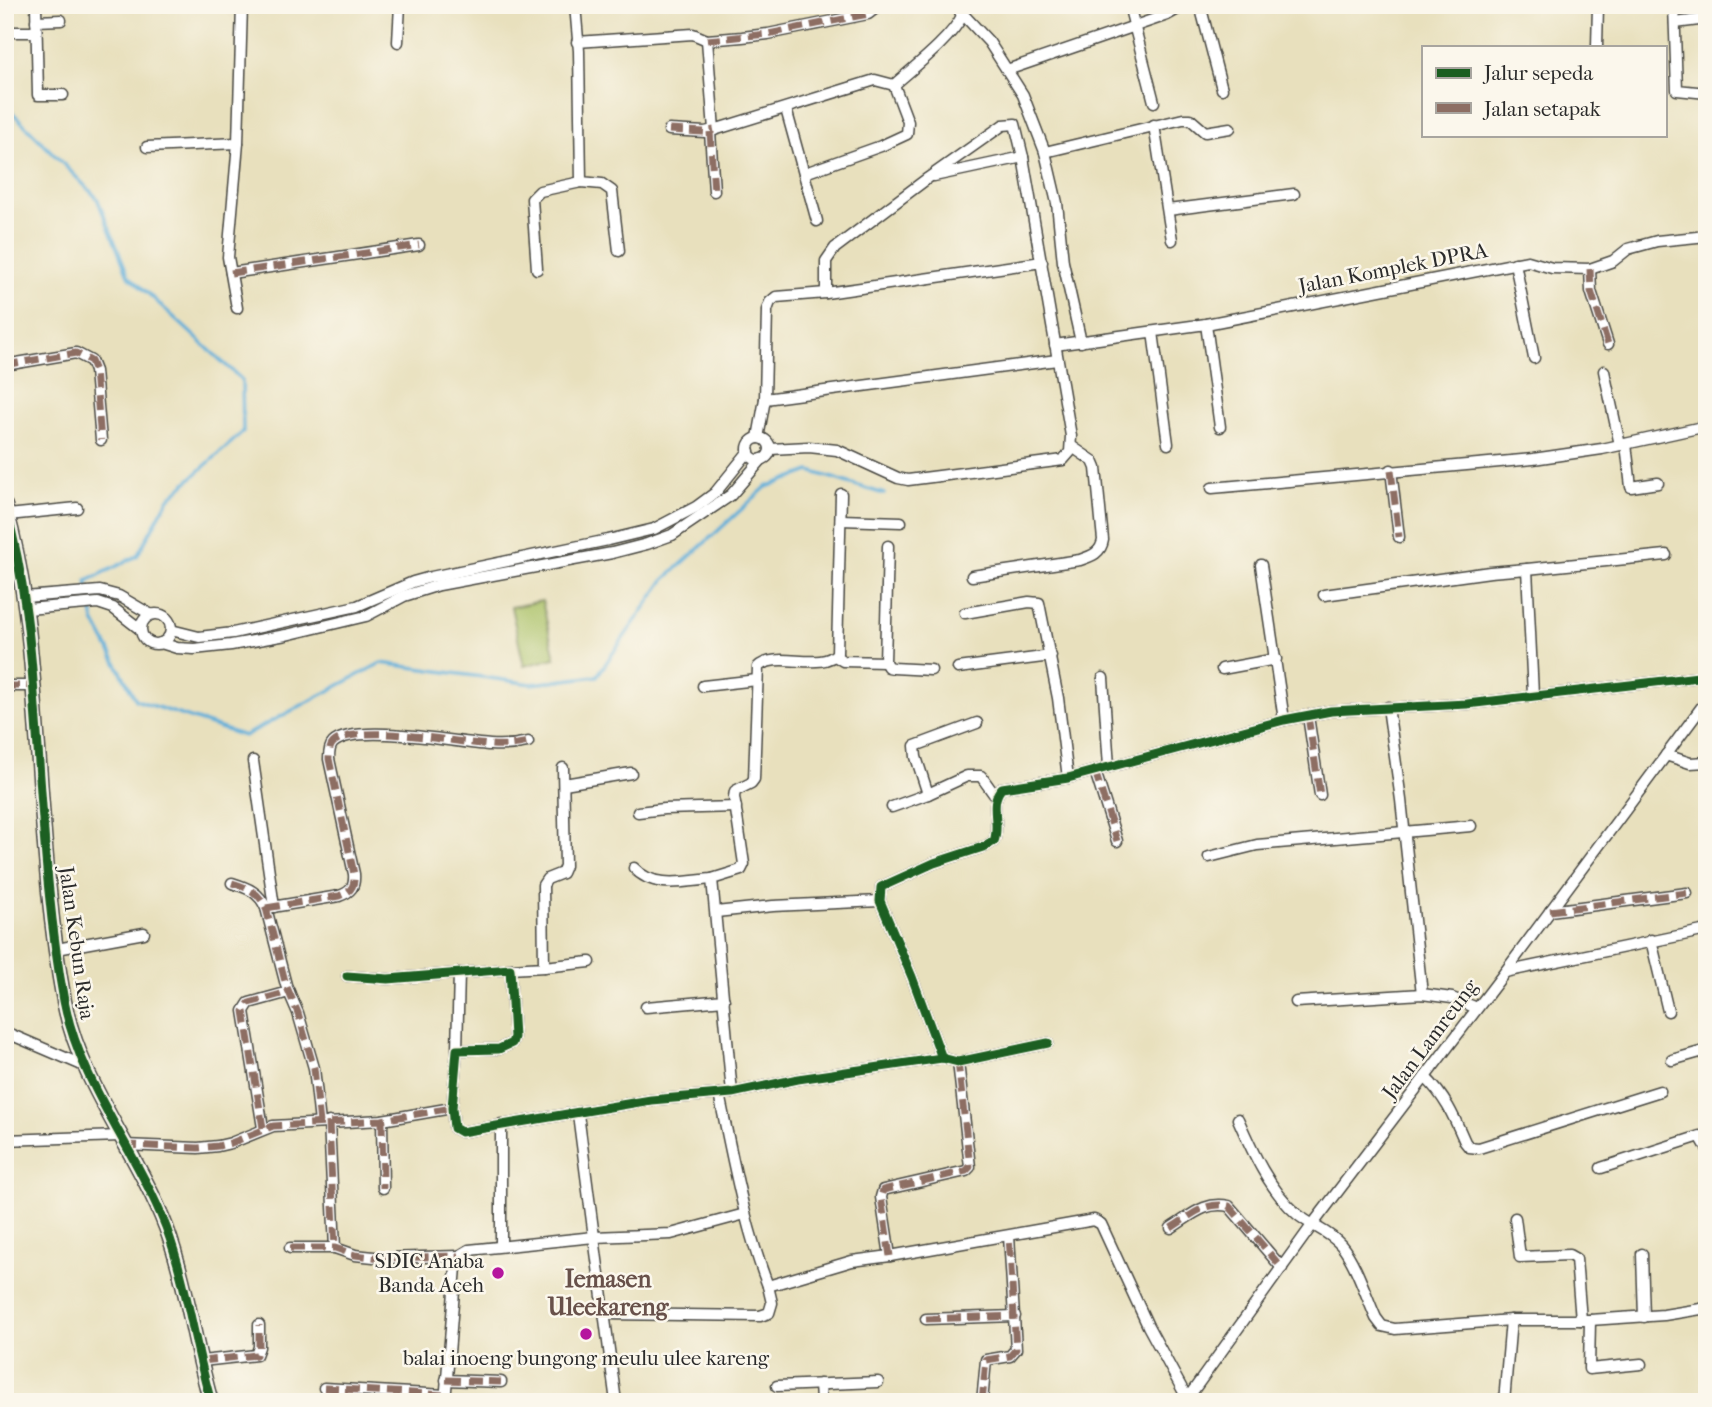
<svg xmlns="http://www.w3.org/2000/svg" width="1712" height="1407" viewBox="0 0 1712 1407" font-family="'IM FELL French Canon',serif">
<rect width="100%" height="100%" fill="#fbf7ec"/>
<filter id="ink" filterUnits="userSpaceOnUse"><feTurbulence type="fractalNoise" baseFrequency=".0143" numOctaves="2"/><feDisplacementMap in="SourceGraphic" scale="14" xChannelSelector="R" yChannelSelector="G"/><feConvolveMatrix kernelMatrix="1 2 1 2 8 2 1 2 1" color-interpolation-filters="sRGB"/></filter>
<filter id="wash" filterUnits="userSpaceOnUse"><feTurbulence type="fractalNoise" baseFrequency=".00686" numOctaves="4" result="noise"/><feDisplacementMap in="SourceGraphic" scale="28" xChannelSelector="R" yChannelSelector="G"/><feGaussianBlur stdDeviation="1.57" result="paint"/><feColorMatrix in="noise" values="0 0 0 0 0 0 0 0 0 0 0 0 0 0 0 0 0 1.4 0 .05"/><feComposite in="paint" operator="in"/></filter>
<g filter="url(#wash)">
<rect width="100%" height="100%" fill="#e8e0bd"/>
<path fill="#aac166" stroke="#6a7648" stroke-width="2" d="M542,601L555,658L524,666L511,607Z"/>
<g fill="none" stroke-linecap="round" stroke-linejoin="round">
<g stroke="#5faed9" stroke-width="3.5">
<path d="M5,105L97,198L128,275L242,380L243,432L169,498L137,556L87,581L89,591"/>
<path d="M91,606L94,621L136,700L244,736L381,663L532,684L597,676L664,580L766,487L810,471L884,494"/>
</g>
</g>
</g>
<g filter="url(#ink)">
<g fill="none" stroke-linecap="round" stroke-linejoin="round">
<g stroke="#474641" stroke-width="13">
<g id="minor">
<path d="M36,5L38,95H63"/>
<path d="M575,5L579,51L581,182L602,184L612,191L619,251"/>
<path d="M1129,5L1154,102"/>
<path d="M1200,5L1222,89"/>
<path d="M1674,5L1677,90L1707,93"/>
<path d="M961,12L989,42L1023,95L1045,152L1057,203L1063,262L1081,342"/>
<path d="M36,21L61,20"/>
<path d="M1675,23L1707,19"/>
<path d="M11,32H36"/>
<path d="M707,40L714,130L875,80L894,85"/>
<path d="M398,42L400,5"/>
<path d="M577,42L693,34L707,40L742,37L768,34L868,14L880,5"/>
<path d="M1597,47L1598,5"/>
<path d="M1007,70L1167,15L1185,5"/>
<path d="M786,109L817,221"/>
<path d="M1154,125L1172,240"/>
<path d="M669,130L705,132L714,130"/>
<path d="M710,132L714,191"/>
<path d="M147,147L238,143"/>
<path d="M1045,152L1183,119H1190L1205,132L1230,128"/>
<path d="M805,173L881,146L907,134L908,122L894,85C913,68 951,39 962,16L957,5"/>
<path d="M934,176L1023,157"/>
<path d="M1168,210L1294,194"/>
<path d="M1515,263L1534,358"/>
<path d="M537,269L532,199L540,191L581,182"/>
<path d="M1590,269L1591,291L1608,344"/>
<path d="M231,273L419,245"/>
<path d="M237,308L228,257L238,143L242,5"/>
<path d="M1206,324L1220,427"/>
<path d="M1153,332L1168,444"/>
<path d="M1055,345L1206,324L1528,261L1552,268L1590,269L1613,261L1628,249L1657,241L1707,236"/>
<path d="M5,365L76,353L91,361L95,371L101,440"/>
<path d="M1604,371L1620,445"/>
<path d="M765,399L1057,360"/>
<path d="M758,438L765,399L767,310L770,302L776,297L826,293L1042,262"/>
<circle cx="759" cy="449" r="11"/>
<path d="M1626,444L1631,487L1658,483"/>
<path d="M770,449L809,447L837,450L898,478L908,480L1056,461L1063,460L1070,452L1071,436L1023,157L1015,124L1003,125L928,178L835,248L826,261V293"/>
<path d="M1391,470L1399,537"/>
<path d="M1212,488L1533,459L1602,449L1707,426"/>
<path d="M8,515L77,508"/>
<path d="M841,520L901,522"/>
<path d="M888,546L885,662L888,667L893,668L931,670"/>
<path d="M1261,565L1284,720"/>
<path d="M1527,569L1666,555"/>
<path d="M972,576L1080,560C1092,556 1101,553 1103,540L1096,468L1093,461L1071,446"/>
<path d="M1324,595L1490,572L1527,569L1533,695"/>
<path d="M25,597L100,591L119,596L150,614"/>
<path d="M27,609L98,603L113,608L140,629"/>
<path d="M965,613L1029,602L1039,603L1058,698L1068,778"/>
<circle cx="156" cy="629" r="15"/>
<path d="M171,630L199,637L233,633L357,606L413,582L431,577L608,540L654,529L696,507L715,493L749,451"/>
<path d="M161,643L177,648L194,649L231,645L286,635L366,616L404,596L439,585L612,553L647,544L672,535L731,495L762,459"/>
<path d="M835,656L843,661L885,662"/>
<path d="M958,668L1051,656"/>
<path d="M1222,669L1276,659"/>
<path d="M1103,678L1109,767"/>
<path d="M5,686H33"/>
<path d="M703,686L757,680"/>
<path d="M1388,707L1401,800L1422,994"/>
<path d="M1308,716L1320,795"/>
<path d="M977,723L915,746L916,757L928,794L967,776H981L996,797"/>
<path d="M1666,755L1690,763L1707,762"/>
<path d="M253,761L274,907"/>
<path d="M1095,771L1117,841"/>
<path d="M564,784L631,773"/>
<path d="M892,807L928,794"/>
<path d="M638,812L664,809L736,807"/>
<path d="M1209,857L1257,845L1471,826"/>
<path d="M634,868C654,890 686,881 712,879"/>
<path d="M232,883C248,888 259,892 266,908L286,985L298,1013L314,1068L320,1123"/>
<path d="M266,908L339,896C351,892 355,887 354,874L329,759C329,754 329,747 333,743C354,722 460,743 490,745C503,746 515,745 528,742"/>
<path d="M1550,911L1687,893"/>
<path d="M716,912L773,906L880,901"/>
<path d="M1651,940L1668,1011"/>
<path d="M57,949L144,933"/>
<path d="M544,967L590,962"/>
<path d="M510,969L544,967L543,885L547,879L562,873L565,866L563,768"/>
<path d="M1505,972L1707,930"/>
<path d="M347,976L388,979L510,969L514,1037L512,1043L499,1049L457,1050L452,1108L454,1128L461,1132L651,1100L732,1093L798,1079L942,1058L958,1062L1048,1043"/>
<path d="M1296,1002L1422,994L1452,998L1477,1008"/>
<path d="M646,1007L724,1000"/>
<path d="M5,1032L82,1065"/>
<path d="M457,1050L459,973"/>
<path d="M942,1058L912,977L880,901L881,887L934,863L986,846L994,841C1001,824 988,802 1002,788L1068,778L1284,720L1331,711L1467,704L1707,676"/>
<path d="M1672,1060L1707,1050"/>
<path d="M1425,1077C1445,1096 1454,1117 1465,1142L1469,1147L1479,1148L1660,1091"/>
<path d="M732,1093L712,879L741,870L744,864L734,797L735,791L751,783L754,779L758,667C775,650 822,672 837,653L841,494"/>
<path d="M719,1094C733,1159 744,1224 768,1286L852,1261L890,1256L1094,1220L1101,1224L1148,1326L1187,1398"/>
<path d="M578,1114L594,1237L671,1234L745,1214"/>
<path d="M1238,1119C1253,1153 1269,1189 1297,1214C1311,1226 1329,1231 1341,1245C1356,1263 1366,1296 1376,1318L1382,1326L1395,1329L1511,1320H1590L1664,1315L1707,1308"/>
<path d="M382,1120L383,1188"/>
<path d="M329,1122L335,1248"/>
<path d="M501,1124V1246"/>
<path d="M263,1128L244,1011L249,1003L289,992"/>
<path d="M5,1140L120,1136"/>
<path d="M124,1145L198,1148L218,1146L231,1143L273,1126L382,1120L452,1108"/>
<path d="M1601,1168L1700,1136L1707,1148"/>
<path d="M1515,1218L1520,1257L1569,1255L1576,1259L1581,1320"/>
<path d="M1171,1228C1192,1215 1205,1201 1229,1206L1282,1268"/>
<path d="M290,1248H335L355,1255L383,1258L459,1256"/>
<path d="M1642,1254L1644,1317"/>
<path d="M890,1256L881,1197L883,1190L966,1171L970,1167L958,1062"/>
<path d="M606,1314L760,1316L769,1313L772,1303L768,1286"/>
<path d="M926,1319L1015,1316"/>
<path d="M1590,1320L1589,1369L1641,1364"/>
<path d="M202,1361L256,1355L259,1347V1325"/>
<path d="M446,1380L501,1382"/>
<path d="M820,1384L821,1402"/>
<path d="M777,1386L878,1382"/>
<path d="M324,1388L445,1395"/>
<path d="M445,1402L456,1267L459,1256L469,1250L594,1237L616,1402"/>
<path d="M982,1402L986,1360L1010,1356L1016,1349L1009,1236"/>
<path d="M1185,1402L1313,1224L1505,972L1707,700"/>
<path d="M1504,1402L1511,1320"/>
</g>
</g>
<g stroke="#474641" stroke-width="17">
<path id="tertiary" d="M5,506C25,577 31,648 36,721C43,814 47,909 64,1001C80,1084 136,1149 166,1227C187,1284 194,1344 211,1402"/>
</g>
<use href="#minor" stroke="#fff" stroke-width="10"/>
<use href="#tertiary" stroke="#fff" stroke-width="14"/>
<g stroke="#8d6e63" stroke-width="7" stroke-dasharray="14 7" stroke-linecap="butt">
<path d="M707,40L768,34L868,14L880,5"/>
<path d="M669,130L705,132L714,130"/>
<path d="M710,132L714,191"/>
<path d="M1590,269L1591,291L1608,344"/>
<path d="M231,273L419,245"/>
<path d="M5,365L76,353L91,361L95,371L101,440"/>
<path d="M1391,470L1399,537"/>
<path d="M5,686H33"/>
<path d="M1308,716L1320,795"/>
<path d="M1095,771L1117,841"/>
<path d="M232,883C248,888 259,892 266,908L286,985L298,1013L314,1068L320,1123"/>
<path d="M266,908L339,896C351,892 355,887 354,874L329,759C329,754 329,747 333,743C354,722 460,743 490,745C503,746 515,745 528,742"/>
<path d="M1550,911L1687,893"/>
<path d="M382,1120L383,1188"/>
<path d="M329,1122L335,1248"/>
<path d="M263,1128L244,1011L249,1003L289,992"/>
<path d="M124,1145L198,1148L218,1146L231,1143L273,1126L382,1120L452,1108"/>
<path d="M1171,1228C1192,1215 1205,1201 1229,1206L1282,1268"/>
<path d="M290,1248H335L355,1255L383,1258L459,1256"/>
<path d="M890,1256L881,1197L883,1190L966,1171L970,1167L958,1062"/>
<path d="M926,1319L1015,1316"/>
<path d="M202,1361L256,1355L259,1347V1325"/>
<path d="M446,1380L501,1382"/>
<path d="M324,1388L445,1395"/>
<path d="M982,1402L986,1360L1010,1356L1016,1349L1009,1236"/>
</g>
<g stroke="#fbf7ec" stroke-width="13">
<g id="cycleway">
<path d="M5,506C25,577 31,648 36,721C43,814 47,909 64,1001C80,1084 136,1149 166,1227C187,1284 194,1344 211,1402"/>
<path d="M347,976L388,979L510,969L514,1037L512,1043L499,1049L457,1050L452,1108L454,1128L461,1132L651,1100L732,1093L798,1079L942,1058L958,1062L1048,1043"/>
<path d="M942,1058L912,977L880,901L881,887L934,863L986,846L994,841C1001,824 988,802 1002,788L1068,778L1284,720L1331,711L1467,704L1707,676"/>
</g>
</g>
<use href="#cycleway" stroke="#1b5e20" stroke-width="9"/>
</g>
</g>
<g fill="#b5179e" stroke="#fbf7ec" stroke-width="2.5">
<circle cx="498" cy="1273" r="7"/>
<circle cx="586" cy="1334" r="7"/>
</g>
<g text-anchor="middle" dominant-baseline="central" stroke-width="5" stroke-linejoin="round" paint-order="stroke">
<g font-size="21" fill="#2b2b2b" stroke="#fbf7ec">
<text transform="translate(1393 268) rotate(-11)">Jalan Komplek DPRA</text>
<text transform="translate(77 943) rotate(82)">Jalan Kebun Raja</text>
<text transform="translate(1430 1039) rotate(-53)">Jalan Lamreung</text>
</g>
<g font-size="21" fill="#2b2b2b" stroke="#fbf7ec" text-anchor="end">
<text x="484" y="1261">SDIC Anaba<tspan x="484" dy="24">Banda Aceh</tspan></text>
<text x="586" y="1358" text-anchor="middle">balai inoeng bungong meulu ulee kareng</text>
</g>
<g font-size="24" font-weight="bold" fill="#68514a" stroke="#fbf7ec">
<text x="608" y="1279">Iemasen<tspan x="608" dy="28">Uleekareng</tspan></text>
</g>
</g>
<rect width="1712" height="1407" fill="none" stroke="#fbf7ec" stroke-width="28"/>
<rect x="1422" y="46" width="245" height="91" fill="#fbf7ec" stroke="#a8a59f" stroke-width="2"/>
<rect x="1436" y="68" width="35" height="10" fill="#1b5e20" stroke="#a8a59f" stroke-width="2"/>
<text x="1484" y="80" font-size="21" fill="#2b2b2b">Jalur sepeda</text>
<rect x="1436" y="103" width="35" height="10" fill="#8d6e63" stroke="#a8a59f" stroke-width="2"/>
<text x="1484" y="116" font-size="21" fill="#2b2b2b">Jalan setapak</text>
</svg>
